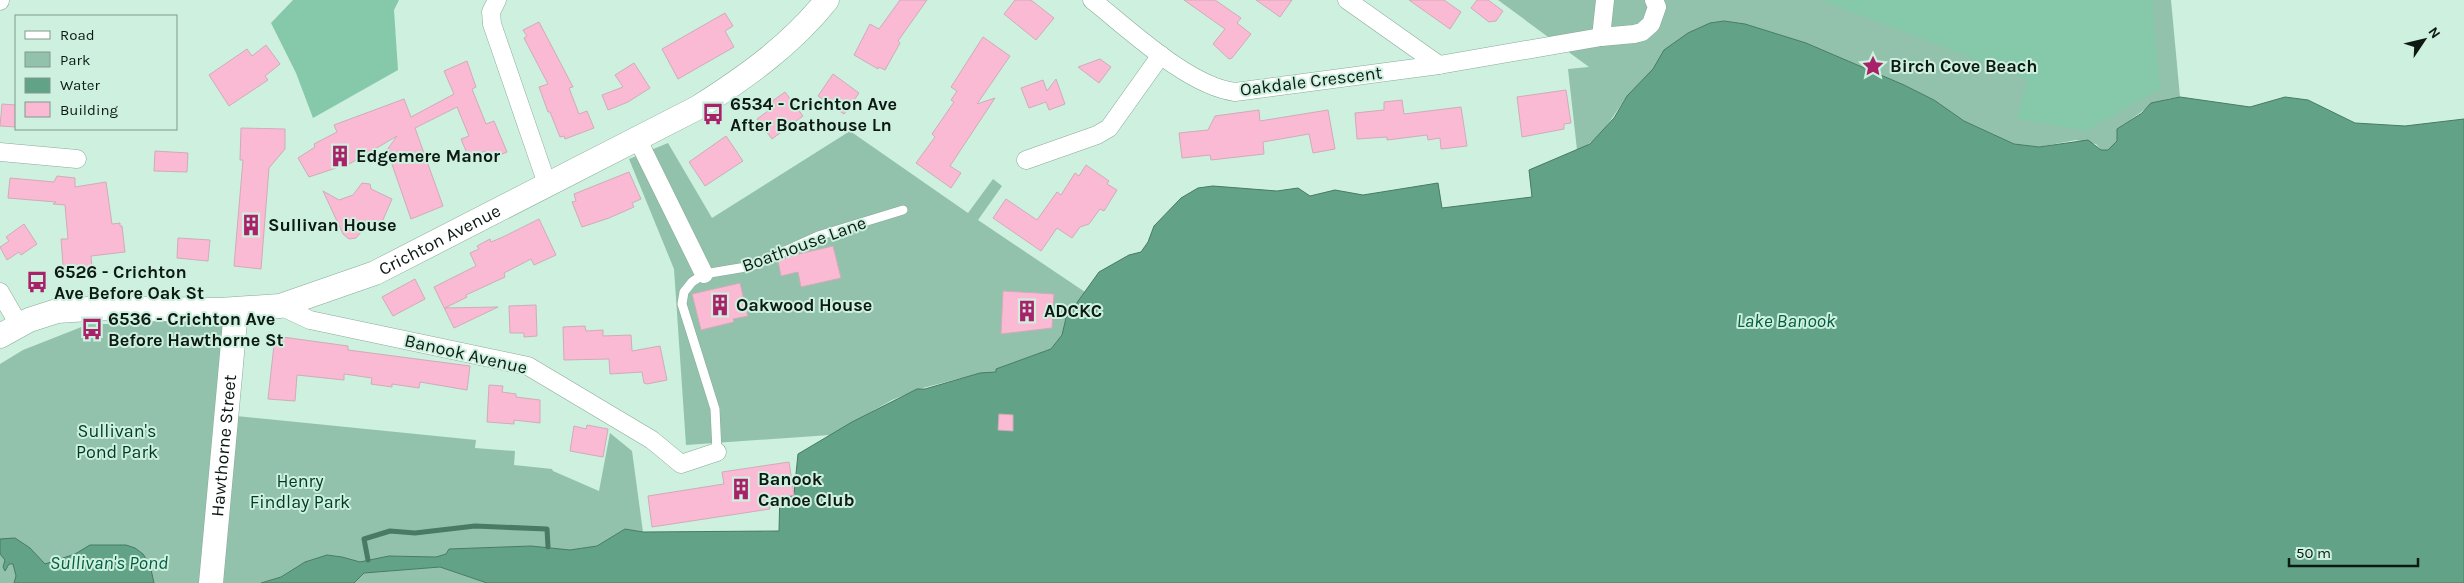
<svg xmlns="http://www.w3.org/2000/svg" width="2464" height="583" viewBox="0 0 2464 583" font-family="Karla,sans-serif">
<rect width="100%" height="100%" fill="#cdf0df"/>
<g fill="#92c2ac">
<path d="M1498,0H2171L2180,97C2151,100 2141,114 2117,129V141L2108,150H2101L2096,144L2076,140L2039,147L2014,144L1964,121L1934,100L1904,85L1806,43L1745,24L1724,21L1710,23L1688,33L1666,49L1657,64L1639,86L1627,96L1600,136L1583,148L1577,150L1568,69L1589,67Z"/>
<path d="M850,131L968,213L993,179L1002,186L978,220L1085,292L1066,318L1062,335L1051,349L996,369L997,372L977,374L919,389L892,400L830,435L686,445L674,269L629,159L668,143L712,218Z"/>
<path d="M246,312L236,416L476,440L475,448L515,451L514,465L552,469L553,471L599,491L610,433L632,451L643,532L625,529L597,546L570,550L531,546L449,549L446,554L436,557L389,556L360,562L342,557L327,555L305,562L281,577L261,583H0V364L23,350L89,324H129Z"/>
<path d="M440,567L487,583H354L364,573Z"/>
</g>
<g fill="#86c8aa">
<path d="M293,0H399L394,10L398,70L313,118L296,73L271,23Z"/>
<path d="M1820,0H2152L2160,89L2086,131L2017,119L2028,79Z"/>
</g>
<g fill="#62a387" stroke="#487a64">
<path d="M1724,21L1745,24L1806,43L1904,85L1934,100L1964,121L2014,144L2039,147L2088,140L2101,150H2108L2117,141V129L2142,113L2151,103L2180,97L2250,107L2285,97L2308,100L2355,123L2405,126L2464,119V583H487L440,567L364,573L354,583H261L281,577L305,562L327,555L342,557L360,562L389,556L436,557L446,554L449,549L531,546L570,550L597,546L625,529L643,532L779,531L780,492L784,496L794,494L798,454L852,422L917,389H925L980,373L996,372V369L1051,349L1062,335L1066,318L1099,272L1129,255L1141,252L1148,242L1154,226L1181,198L1198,188L1213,186L1277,191L1298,188L1310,196L1335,190L1363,195L1438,183L1442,208L1532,197L1529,170L1590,144L1614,118L1627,96L1653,69L1664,50L1688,33L1710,23Z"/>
<path d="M15,538L30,548L45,564L75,554L90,545H126L135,548L143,554L150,565L154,583H14L16,576L13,564H9L5,571L3,567L5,560L0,554V539Z"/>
</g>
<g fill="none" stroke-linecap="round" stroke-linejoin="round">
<path stroke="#487a64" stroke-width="5" d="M368,560L364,539L390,531L415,533L475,526L547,529L548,547"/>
</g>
<g fill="#fbbad3" stroke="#cfacb9">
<path d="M900,0H927L898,41L900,43L885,70L879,67L878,69L854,55L870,24L879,29Z"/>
<path d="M1015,0H1031L1054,18L1036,40L1004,14Z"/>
<path d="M1184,0H1215L1241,18L1237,23L1251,34L1232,58L1229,59L1213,44L1225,29Z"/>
<path d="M1256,0H1292L1280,17Z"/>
<path d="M1409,0H1444L1461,12L1450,29Z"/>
<path d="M1477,0H1488L1503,11L1496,21L1489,22L1471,8Z"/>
<path d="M725,13L733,26L725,31L734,47L678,79L662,49Z"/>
<path d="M539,22L573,87L569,88L579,114L587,111L594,128L565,139L564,136L560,137L550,112H548L539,87L548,84L524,38L527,36L523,30Z"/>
<path d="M983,37L1010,56L977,104L995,98L950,166L961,173L951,188L916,163L935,137L932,134L954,102L951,100L957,91L951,87Z"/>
<path d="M266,45L280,64L265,76L268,80L229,106L209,75L247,49L252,56Z"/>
<path d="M1100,59L1111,67L1099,83L1078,67Z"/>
<path d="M467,61L476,87L472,89L486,124L494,121L507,152L493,158L492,154L487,156L485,151L469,158L461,139L469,136L457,107L415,128L443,206L411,219L387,150L397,136L351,163L309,177L298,158L315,147L314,144L337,132L334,125L404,99L411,117L454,94L444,71Z"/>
<path d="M634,63L650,88L628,102L608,110L602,95L623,87L615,75Z"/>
<path d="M833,74L859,93L844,114L818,96Z"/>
<path d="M1056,79L1065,104L1049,110L1046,102L1029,108L1021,88L1043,80L1047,91Z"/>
<path d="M1566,90L1571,123L1564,124V129L1522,137L1517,97Z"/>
<path d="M785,92L803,116L772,139L757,119L768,111V104Z"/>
<path d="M1402,100L1404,114L1461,107L1467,146L1441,149L1440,138L1428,140L1427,135L1387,140V137L1357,139L1355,113L1384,110V102Z"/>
<path d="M2,104L16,105V127L0,126Z"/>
<path d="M1259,110L1260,121L1328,110L1335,149L1313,153L1309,134L1263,142L1264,154L1211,160L1210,155L1182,158L1179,133L1208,130L1215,116Z"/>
<path d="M241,128L285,129V149L269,168L261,269L234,266L243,160H240Z"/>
<path d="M726,136L743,161L705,186L689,162Z"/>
<path d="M155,151L188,153L187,172L154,171Z"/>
<path d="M1086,165L1109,181L1107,184L1117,190L1104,211L1100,209L1089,224L1080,227L1072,238L1057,228L1041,251L993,218L1006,199L1037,220L1057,192L1061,195L1075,173L1079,176Z"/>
<path d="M629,172L641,199L632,203L634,207L609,218L582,227L572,202L576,201L574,194Z"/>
<path d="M57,176L75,178V187L106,182L112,224L120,223V226H122L125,252L91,256L92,267H83L84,277H64L61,239H68L65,205L53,204L56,202L8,198L10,178L54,182Z"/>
<path d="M362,183L370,184L371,189L392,199L382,222L362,231L356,238L349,239L343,234L323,191L339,200L353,195Z"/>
<path d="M539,219L556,255L534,265L531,259L504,273L505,277L466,295L467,297L445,308L498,307L454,328L434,287L476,266L470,253L479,249L477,246L490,239L491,242L503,237Z"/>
<path d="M24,224L37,244L21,255L19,252L7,260L0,247L9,241L6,237Z"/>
<path d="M178,238L210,240L208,261L177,258Z"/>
<path d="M833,246L841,278L801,287L798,272L781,276L778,261L790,256Z"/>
<path d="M415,279L425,299L393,316L382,297Z"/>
<path d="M740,283L748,316L733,319L734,322L701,330L692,294Z"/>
<path d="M1003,291L1054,294L1052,328L1001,334Z"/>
<path d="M536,305L537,336L524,337V333H510L509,306Z"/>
<path d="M585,326L586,331L603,330V336L631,335L632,351L660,346L667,380L647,384L644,383L642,372L610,374L609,359L564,360L563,327Z"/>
<path d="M275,336L348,346V350L470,366L467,390L420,382L419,388L392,384V387L371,384L372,378L344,374V380L297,375L295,401L268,399Z"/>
<path d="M489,385L503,386L502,392L516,394V397L540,400V423L514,420V424L487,422Z"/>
<path d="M999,414L1013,415V431L998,430Z"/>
<path d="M587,425L608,429L603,457L570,451L574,426L586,429Z"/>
<path d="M789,462L794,495L768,499L770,509L652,527L648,496L724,484L722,472Z"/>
</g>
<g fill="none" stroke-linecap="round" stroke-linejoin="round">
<g stroke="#89aa9a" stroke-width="10">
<path id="lane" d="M717,452L715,409L682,304L684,292L692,282L704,274L752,266L818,236L903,210"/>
</g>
<g stroke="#89aa9a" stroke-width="19">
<g id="street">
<path d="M497,0L491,12L492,24L547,184"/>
<path d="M1092,0C1129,29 1188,86 1235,92L1439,65L1601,37L1634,34L1642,32L1651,24L1657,7L1654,0"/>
<path d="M1347,0L1439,65"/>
<path d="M0,1V0"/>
<path d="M1601,37L1605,0"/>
<path d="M637,138L704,274"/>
<path d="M0,152L77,159"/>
<path d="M1026,160L1097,135L1109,128L1161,55"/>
<path d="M0,292L19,325"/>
<path d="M280,306L310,320L528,366L652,440L681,464L717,452"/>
</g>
</g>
<g stroke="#89aa9a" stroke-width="25">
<g id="secondary">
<path id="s1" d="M0,336L29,320L57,311L104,308L220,310L280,306L375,273L697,108C746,77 791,45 827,0"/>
<path id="s2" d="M211,583L236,310"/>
</g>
</g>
<use href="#lane" stroke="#fff" stroke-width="9"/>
<use href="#street" stroke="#fff" stroke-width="18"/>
<use href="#secondary" stroke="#fff" stroke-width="24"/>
</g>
<defs>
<g id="sight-bare" transform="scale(1.725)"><path d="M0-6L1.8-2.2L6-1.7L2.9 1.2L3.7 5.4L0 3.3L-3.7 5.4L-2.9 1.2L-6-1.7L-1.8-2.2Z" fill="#a92168" stroke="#cdf0df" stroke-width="2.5" paint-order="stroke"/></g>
<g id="bus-bare" transform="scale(1.725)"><path d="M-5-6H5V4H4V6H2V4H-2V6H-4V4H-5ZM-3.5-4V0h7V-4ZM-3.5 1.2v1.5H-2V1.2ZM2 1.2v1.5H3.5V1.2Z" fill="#a92168" stroke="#cdf0df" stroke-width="2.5" paint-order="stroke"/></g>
<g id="building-bare" transform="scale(1.725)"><path d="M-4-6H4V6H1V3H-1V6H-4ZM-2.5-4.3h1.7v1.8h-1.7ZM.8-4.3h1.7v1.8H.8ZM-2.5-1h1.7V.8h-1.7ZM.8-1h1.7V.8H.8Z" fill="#a92168" stroke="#cdf0df" stroke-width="2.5" paint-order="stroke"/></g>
</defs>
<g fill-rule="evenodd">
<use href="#sight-bare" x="1873" y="66"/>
<use href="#bus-bare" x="713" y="114"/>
<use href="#building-bare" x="340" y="156"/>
<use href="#building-bare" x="251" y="225"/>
<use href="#bus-bare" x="37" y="282"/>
<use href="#building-bare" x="720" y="305"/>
<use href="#building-bare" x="1027" y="311"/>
<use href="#bus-bare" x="92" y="329"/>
<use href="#building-bare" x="741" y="489"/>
</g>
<g text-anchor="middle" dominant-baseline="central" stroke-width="4" stroke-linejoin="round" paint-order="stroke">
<g font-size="18" font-weight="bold" fill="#0d1a14" stroke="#cdf0df" text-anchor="start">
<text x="1890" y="66">Birch Cove Beach</text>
<text x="730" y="104">6534 - Crichton Ave<tspan x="730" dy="21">After Boathouse Ln</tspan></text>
<text x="356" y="156">Edgemere Manor</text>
<text x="268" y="225">Sullivan House</text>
<text x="54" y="272">6526 - Crichton<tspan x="54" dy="21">Ave Before Oak St</tspan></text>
<text x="736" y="305">Oakwood House</text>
<text x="1044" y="311">ADCKC</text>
<text x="108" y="319">6536 - Crichton Ave<tspan x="108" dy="21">Before Hawthorne St</tspan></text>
<text x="758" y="479">Banook<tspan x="758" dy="21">Canoe Club</tspan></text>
</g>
<g font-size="18" fill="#0d1a14" stroke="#cdf0df">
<text transform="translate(1311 81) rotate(-7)">Oakdale Crescent</text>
<text stroke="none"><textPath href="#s1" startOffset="459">Crichton Avenue</textPath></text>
<text transform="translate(804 244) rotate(-20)">Boathouse Lane</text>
<text transform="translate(466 354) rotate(13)">Banook Avenue</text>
<text stroke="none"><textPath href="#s2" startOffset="138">Hawthorne Street</textPath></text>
</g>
<g font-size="18" fill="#003a27" stroke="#cdf0df">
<text x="117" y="431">Sullivan's<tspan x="117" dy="21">Pond Park</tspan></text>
<text x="300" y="481">Henry<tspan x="300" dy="21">Findlay Park</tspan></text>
</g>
<g font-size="19" font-style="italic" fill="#045d42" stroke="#cdf0df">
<text x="1786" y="321">Lake Banook</text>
<text x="109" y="563">Sullivan's Pond</text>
</g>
</g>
<rect x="15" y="15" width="162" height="115" fill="#cdf0df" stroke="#809a8e"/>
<rect x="25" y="31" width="25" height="8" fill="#ffffff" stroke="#809a8e"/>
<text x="60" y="40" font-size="15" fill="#0d1a14">Road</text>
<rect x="25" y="52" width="25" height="15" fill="#92c2ac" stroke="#809a8e"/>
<text x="60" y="65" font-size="15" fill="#0d1a14">Park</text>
<rect x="25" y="78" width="25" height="15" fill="#62a387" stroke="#809a8e"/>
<text x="60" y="90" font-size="15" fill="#0d1a14">Water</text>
<rect x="25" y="102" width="25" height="15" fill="#fbbad3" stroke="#809a8e"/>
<text x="60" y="115" font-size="15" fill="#0d1a14">Building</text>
<g transform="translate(2424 40) rotate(55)" stroke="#cdf0df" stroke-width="4" paint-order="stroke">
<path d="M0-4L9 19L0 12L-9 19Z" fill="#0d1a14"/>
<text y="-8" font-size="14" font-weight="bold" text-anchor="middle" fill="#0d1a14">N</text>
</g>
<path d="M2289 558v8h129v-8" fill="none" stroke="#0d1a14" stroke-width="2.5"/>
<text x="2296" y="558" font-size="15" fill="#0d1a14" stroke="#cdf0df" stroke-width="4" paint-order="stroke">50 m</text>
</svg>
